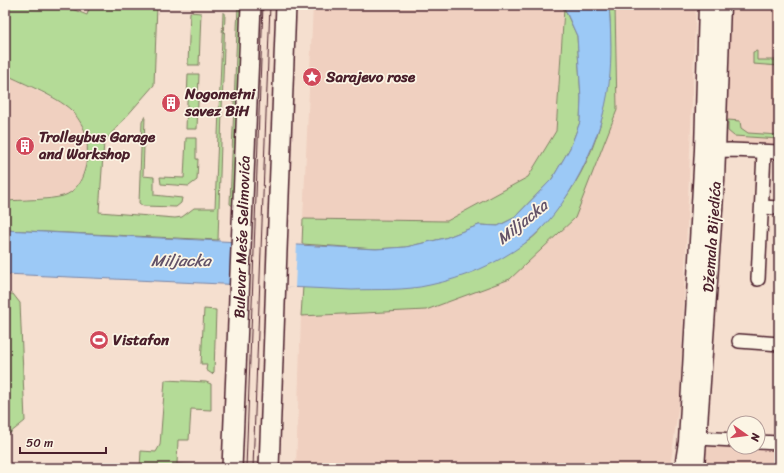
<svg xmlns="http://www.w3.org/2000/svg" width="784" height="473" viewBox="0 0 784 473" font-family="Sriracha,sans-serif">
<rect width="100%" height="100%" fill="#f5dfcf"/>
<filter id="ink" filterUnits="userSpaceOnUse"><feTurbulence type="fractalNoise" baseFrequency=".025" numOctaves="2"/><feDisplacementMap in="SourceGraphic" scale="8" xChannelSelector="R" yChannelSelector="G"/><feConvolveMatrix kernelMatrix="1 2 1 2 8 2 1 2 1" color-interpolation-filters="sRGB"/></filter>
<g filter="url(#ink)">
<g fill="#f0d0c0">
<path d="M313,5H563L556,131L528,177L447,221L303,219Z"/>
<path d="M615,5H696L680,395L670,468H296L301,316L426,310L617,110Z"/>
<path d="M710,5H779V154L703,150Z"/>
<path d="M5,74L63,104L75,114L86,133L87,152L84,173L77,187L64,196L5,201Z"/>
<path d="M698,438L734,441V447L776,446L774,468H696Z"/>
</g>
<g fill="#b4db97" stroke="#7f7d61">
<path d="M5,5H67V7L87,15L90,5H123L127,7L131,5H157L154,85L104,142L99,212L175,218L182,217L194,208H215L223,13H225L218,240L5,230V201C21,200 49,200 63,196C86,189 90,154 86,135C85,129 78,118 74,113C61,98 24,84 5,74Z"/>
<path d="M238,5H243L237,209L230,204Z"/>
<path d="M609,5H615L617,110L575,218L510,279L426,310L301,316L303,286C345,289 386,292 427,285C442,283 463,270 477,264C493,257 510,252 525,243C538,236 548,220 558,208C605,147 615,81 609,5Z"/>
<path d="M564,8L577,36L581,98L580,122L570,148L552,179L514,218L498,226L479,225L445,238L406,247L376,249L302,244L303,219L447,221L528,177L556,131Z"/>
<path d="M190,12L201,13L199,65H188Z"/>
<path d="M757,51V60H779V66L753,64V52Z"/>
<path d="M188,74H199L197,129H186Z"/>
<path d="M145,116L143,176L154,177V195L182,198L181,203L176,207L143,206L139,203L142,122Z"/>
<path d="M728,120L740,121L741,128L748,133L779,135V139L734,136L728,131Z"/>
<path d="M186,138H196V159H198L197,180L189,186L161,184L160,177L184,178Z"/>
<path d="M5,294H13L20,303L25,421L5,437Z"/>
<path d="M204,309L216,310L214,372L212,374L206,370L207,364H201Z"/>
<path d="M165,380L206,382L211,384V410L191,409L189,440H178L177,464L209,465V468H140L141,451L156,452L160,445Z"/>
</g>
<path fill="#9cc9f6" stroke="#7b85a5" d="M563,5H609C611,31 612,58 609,84C603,137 568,212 524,244C496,264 464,278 430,285C405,291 378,289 352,290L5,274V230L376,249L406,247L445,238L479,225L498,226L514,218L552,179L570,148L580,122L581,98L577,36Z"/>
<path fill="#f5dfcf" d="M234,239L297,242L295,288L233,286Z"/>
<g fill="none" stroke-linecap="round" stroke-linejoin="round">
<g stroke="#4a1f2b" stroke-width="16">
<g id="minor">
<path d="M707,151L730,150L779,152"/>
<path d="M762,207L779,208"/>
<path d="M758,279L764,152"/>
<path d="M739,341L779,344"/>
<path d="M698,438L734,440"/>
<path d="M758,442L779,443"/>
</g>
</g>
<g stroke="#4a1f2b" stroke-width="19">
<g id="tertiary">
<path d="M683,468L687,442L703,150L707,5"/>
<path d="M696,468L716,181L722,5"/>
</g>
</g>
<g stroke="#4a1f2b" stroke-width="22">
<g id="secondary">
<path d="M232,468L251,5"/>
<path d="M269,468L286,5"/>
</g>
</g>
<use href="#minor" stroke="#fcf5e5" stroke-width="13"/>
<use href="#tertiary" stroke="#fcf5e5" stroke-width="16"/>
<use href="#secondary" stroke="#fcf5e5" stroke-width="19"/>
<g stroke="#4a1f2b" stroke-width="1">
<path d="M246,468L263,5"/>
<path d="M253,468L270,5"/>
</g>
</g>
</g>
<defs>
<g id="sight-disc" transform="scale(1)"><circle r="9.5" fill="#d1495b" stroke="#fcf5e5"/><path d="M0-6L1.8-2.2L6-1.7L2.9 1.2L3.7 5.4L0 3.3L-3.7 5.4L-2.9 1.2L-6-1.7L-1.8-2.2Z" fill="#fff"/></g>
<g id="building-disc" transform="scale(1)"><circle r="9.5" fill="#d1495b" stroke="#fcf5e5"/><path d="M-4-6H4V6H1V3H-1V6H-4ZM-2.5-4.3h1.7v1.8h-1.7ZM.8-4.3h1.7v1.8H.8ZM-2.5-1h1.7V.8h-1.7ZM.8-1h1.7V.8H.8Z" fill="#fff"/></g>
<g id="stadium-disc" transform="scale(1)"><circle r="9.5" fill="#d1495b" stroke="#fcf5e5"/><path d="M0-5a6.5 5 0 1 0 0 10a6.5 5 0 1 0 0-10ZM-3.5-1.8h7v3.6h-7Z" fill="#fff"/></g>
</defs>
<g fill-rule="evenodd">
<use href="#sight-disc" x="312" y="77"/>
<use href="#building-disc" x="171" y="103"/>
<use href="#building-disc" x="25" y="146"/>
<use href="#stadium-disc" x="99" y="340"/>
</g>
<g text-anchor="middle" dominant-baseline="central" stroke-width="3.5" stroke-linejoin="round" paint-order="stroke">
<g font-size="15" font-weight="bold" fill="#4a1f2b" stroke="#fcf5e5" text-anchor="start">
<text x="326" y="77">Sarajevo rose</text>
<text x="185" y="94">Nogometni<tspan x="185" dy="17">savez BiH</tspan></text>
<text x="39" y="137">Trolleybus Garage<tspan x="39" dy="17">and Workshop</tspan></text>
<text x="113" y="340">Vistafon</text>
</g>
<g font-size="15" fill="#4a1f2b" stroke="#fcf5e5">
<text transform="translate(242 237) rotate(-88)">Bulevar Meše Selimovića</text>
<text transform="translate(712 237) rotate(-86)">Džemala Bijedića</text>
</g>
<g font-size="16" font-style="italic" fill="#635268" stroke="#fcf5e5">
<text transform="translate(522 222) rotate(-39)">Miljacka</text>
<text x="181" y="260">Miljacka</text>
</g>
</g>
<rect width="784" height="473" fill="none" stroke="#fcf5e5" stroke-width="20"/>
<rect x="10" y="10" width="764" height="453" fill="none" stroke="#4a1f2b" stroke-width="1.5" filter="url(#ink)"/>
<g transform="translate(746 435) rotate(104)"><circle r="19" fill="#fcf5e5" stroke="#b59f9b"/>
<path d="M0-3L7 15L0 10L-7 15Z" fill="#d1495b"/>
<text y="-6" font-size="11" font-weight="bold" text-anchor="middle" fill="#4a1f2b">N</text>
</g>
<path d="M20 447v6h86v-6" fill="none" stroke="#4a1f2b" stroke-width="2"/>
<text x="26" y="447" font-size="12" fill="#4a1f2b" stroke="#fcf5e5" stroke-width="3" paint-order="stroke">50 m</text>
</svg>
